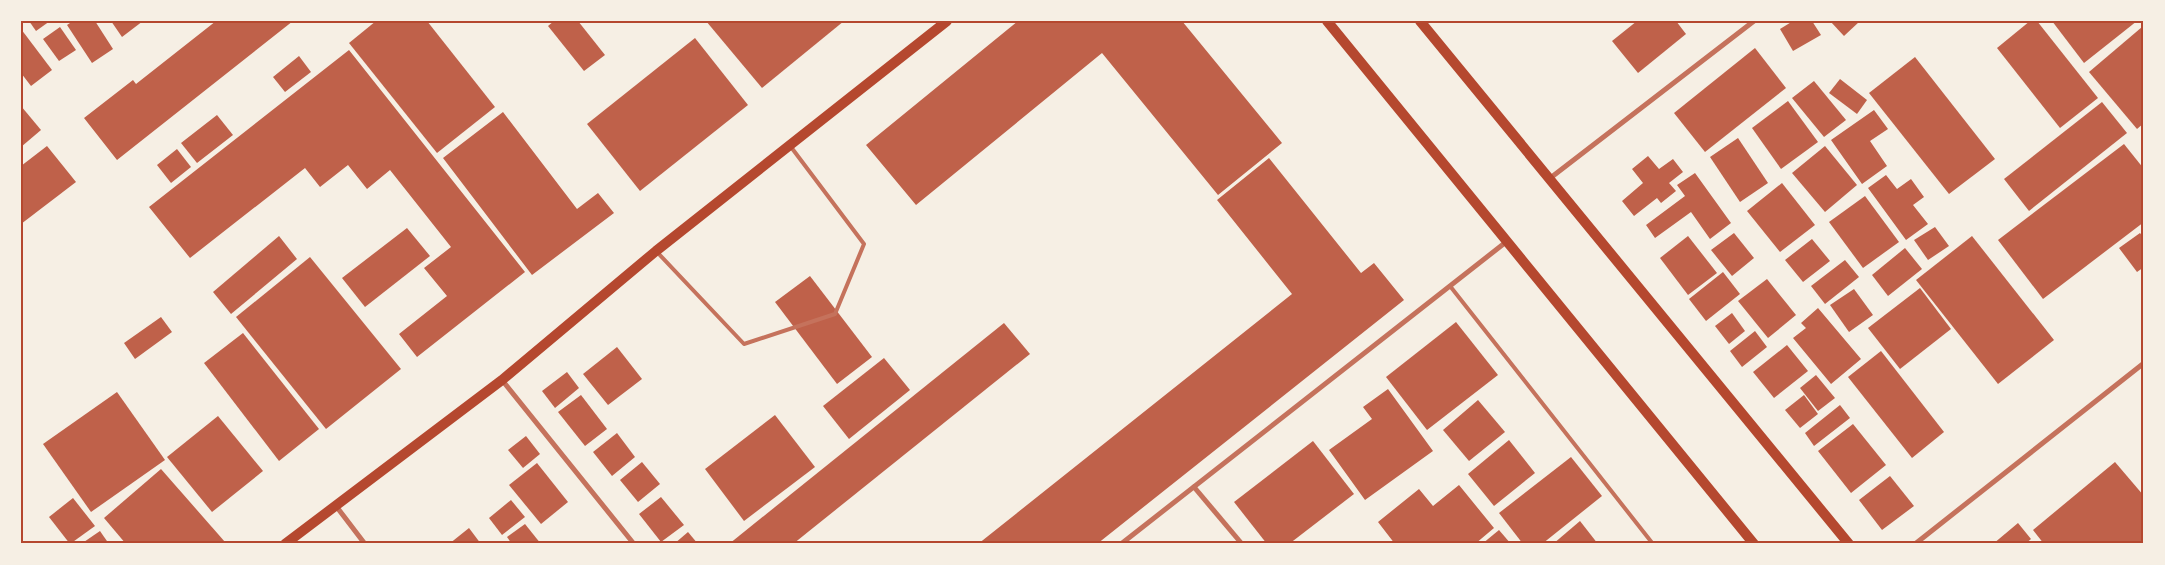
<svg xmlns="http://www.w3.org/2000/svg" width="2165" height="565" viewBox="0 0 2165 565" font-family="'Nunito Sans',sans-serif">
<rect width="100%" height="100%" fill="#f6efe4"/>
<g fill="#bf614a">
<path d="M29,21H50L36,31Z"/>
<path d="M73,21H95L113,49L92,63L67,25Z"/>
<path d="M111,21H143L122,37Z"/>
<path d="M216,21H293L117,160L84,118L133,80L136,84Z"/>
<path d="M376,21H427L495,107L437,153L349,43Z"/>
<path d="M554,21H578L605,55L584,71L548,26Z"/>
<path d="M706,21H844L762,88Z"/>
<path d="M1018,21H1182L1282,143L1218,195L1102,53L916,205L866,145Z"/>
<path d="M1637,21H1676L1686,34L1638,73L1612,41Z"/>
<path d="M1793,21H1812L1821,35L1793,51L1780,29Z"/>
<path d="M1830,21H1860L1844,36Z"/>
<path d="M2030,21H2037L2098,98L2060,128L1997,48Z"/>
<path d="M2052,21H2137L2084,63Z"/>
<path d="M60,27L76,50L59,61L43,39Z"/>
<path d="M2142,27L2144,123L2137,129L2089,72Z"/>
<path d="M21,29L52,70L31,86L21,73Z"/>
<path d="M695,38L748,105L640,191L587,124Z"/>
<path d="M1755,48L1786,88L1705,152L1674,113Z"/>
<path d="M349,50L525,272L417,357L399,334L447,296L424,268L451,247L390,170L367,189L348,165L320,187L305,168L190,258L149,207Z"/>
<path d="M299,56L311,72L285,92L273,77Z"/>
<path d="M1915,57L1995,159L1949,194L1869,93Z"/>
<path d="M1840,79L1867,100L1857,114L1829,93Z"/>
<path d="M1814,81L1846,120L1824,137L1792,98Z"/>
<path d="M1788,101L1818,142L1781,169L1752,128Z"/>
<path d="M2102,102L2127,133L2029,211L2004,179Z"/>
<path d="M21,106L41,130L21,147Z"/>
<path d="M1874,110L1888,129L1870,141L1887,166L1862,184L1831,140Z"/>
<path d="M503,112L577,209L598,193L614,213L532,275L443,158Z"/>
<path d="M217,115L233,135L197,163L181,143Z"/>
<path d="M1738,138L1768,183L1740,202L1710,157Z"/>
<path d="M2124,144L2144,169V222L2043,299L1998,240Z"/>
<path d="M47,146L76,182L21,224V166Z"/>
<path d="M1825,146L1857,185L1825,212L1792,173Z"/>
<path d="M177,149L191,167L171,183L157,165Z"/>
<path d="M1648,156L1659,169L1673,159L1683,172L1669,183L1676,191L1661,203L1657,198L1634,216L1622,201L1643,183L1632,169Z"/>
<path d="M1269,158L1361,273L1374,263L1404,300L1097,544H978L1292,294L1217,200Z"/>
<path d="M1695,173L1731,223L1710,239L1691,212L1655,238L1646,225L1685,196L1677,185Z"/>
<path d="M1886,175L1897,189L1911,179L1924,197L1913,205L1928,224L1906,240L1868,188Z"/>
<path d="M1782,183L1815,225L1780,252L1747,211Z"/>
<path d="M1865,196L1899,242L1863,268L1829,222Z"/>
<path d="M1935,227L1949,246L1928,260L1914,240Z"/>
<path d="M407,228L430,256L365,307L342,278Z"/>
<path d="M1734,233L1754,258L1732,276L1711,250Z"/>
<path d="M2140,233L2144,238V267L2137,272L2119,248Z"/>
<path d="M279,236L297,259L231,314L213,292Z"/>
<path d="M1688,236L1717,273L1688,295L1660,258Z"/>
<path d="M1972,236L2054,340L1998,384L1916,280Z"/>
<path d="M1812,239L1830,261L1803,282L1785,260Z"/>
<path d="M1905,248L1922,269L1888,296L1872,275Z"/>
<path d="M310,257L401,369L326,429L236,317Z"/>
<path d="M1845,260L1859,277L1825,304L1811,286Z"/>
<path d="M1723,272L1740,294L1706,321L1689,299Z"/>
<path d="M810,276L872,357L837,384L775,302Z"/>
<path d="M1767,279L1796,315L1768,338L1738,301Z"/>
<path d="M1920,288L1951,329L1900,369L1868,328Z"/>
<path d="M1854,289L1873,315L1849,332L1830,305Z"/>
<path d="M1818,308L1861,359L1831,384L1793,338L1806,328L1801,323Z"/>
<path d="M1732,313L1745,331L1729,344L1715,326Z"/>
<path d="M161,317L172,332L135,359L124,343Z"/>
<path d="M1456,322L1498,375L1427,430L1386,377Z"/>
<path d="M1004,323L1030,354L793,544H729Z"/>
<path d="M1755,331L1767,347L1742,367L1730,351Z"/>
<path d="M243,333L319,429L279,461L204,363Z"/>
<path d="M1787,345L1808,371L1774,398L1753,372Z"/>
<path d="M617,347L642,379L608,405L583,374Z"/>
<path d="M1881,351L1944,432L1912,458L1848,377Z"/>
<path d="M884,358L910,390L849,439L823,406Z"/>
<path d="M567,372L579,388L555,408L542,391Z"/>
<path d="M1816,375L1835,398L1818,411L1800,388Z"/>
<path d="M1388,389L1433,451L1365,500L1329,450L1372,419L1363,407Z"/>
<path d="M117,392L165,460L91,512L43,444Z"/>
<path d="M581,395L607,429L585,446L558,412Z"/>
<path d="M1804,395L1818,414L1800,428L1785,410Z"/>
<path d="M1478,400L1505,432L1469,461L1443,430Z"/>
<path d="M1840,405L1850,418L1814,446L1805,433Z"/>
<path d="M775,415L815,467L744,521L705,469Z"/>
<path d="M218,416L263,471L212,512L167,457Z"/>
<path d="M1853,424L1886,465L1851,493L1818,451Z"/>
<path d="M617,433L635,457L612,476L593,452Z"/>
<path d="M526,436L540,454L523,468L508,450Z"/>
<path d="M1509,440L1535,473L1494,506L1468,474Z"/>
<path d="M1313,441L1354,494L1289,544H1267L1234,502Z"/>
<path d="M1571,457L1602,496L1542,544H1523L1499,513Z"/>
<path d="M642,462L660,484L638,502L620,480Z"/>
<path d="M2115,462L2144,496V544H2044L2033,530Z"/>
<path d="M537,463L568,502L541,524L509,485Z"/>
<path d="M161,469L225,542L223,544H126L104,518Z"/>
<path d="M1890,476L1914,506L1882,530L1859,500Z"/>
<path d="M1459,485L1494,528L1475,544H1395L1378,522L1419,489L1433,506Z"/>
<path d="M661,497L684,525L661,542L639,514Z"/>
<path d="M73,498L95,526L70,544L49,517Z"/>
<path d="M511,500L525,517L502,535L489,518Z"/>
<path d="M1580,521L1598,544H1553Z"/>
<path d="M2018,523L2031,539L2025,544H1993Z"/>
<path d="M525,524L541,544H512L507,537Z"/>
<path d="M469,528L481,544H449Z"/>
<path d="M1499,530L1511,544H1482Z"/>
<path d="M100,531L109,544H81Z"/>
<path d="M688,532L698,544H674Z"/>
</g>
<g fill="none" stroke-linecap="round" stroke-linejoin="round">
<g stroke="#c5725c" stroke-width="4">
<path d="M657,252L744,344L835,314L864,244L791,147"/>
<path d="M1450,286L1653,544"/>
</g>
<g stroke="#c5725c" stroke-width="5">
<path d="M1549,179L1754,21"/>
<path d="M502,380L634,544"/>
<path d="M1194,487L1242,544"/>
<path d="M336,506L365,544"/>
<path d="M1121,544L1506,242"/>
<path d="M1915,544L2144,363"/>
</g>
<g stroke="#b5482f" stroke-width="10">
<path d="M1327,21L1754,544"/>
<path d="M1420,21L1849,544"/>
<path d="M285,544L502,380L656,251L947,21"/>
</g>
</g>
<rect width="2165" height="565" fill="none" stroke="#f6efe4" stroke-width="45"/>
<rect x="22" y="22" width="2120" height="520" fill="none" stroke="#b5482f" stroke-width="2"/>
</svg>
